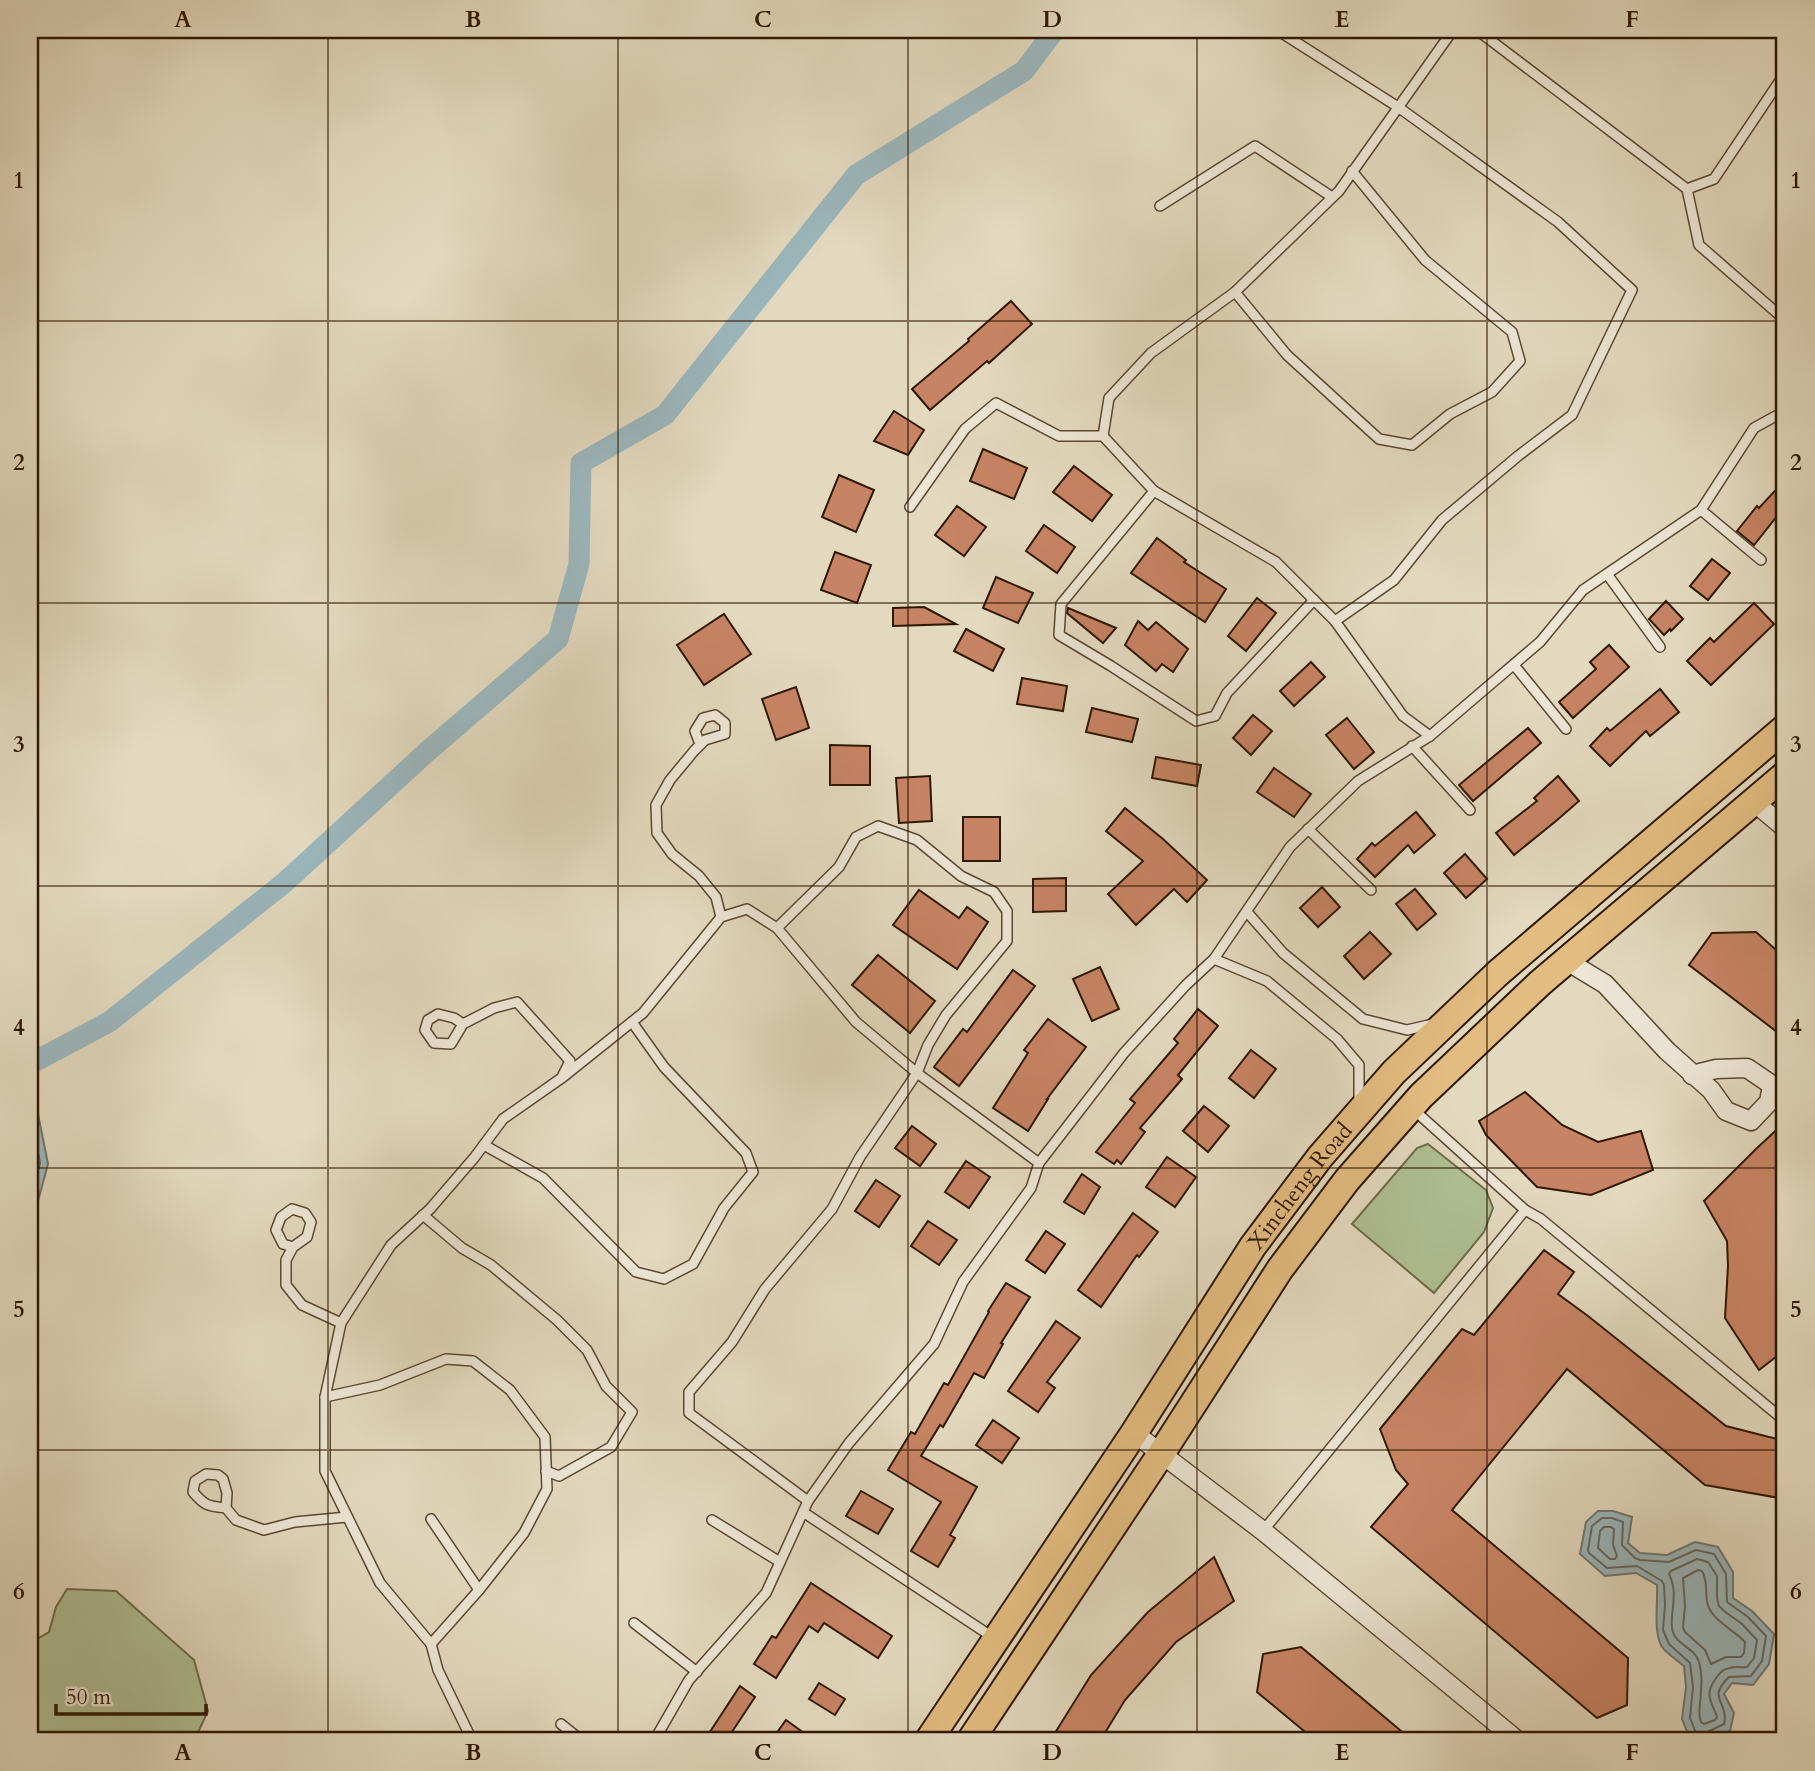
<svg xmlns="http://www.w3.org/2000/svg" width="1815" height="1771" viewBox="0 0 1815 1771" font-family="Cardo,serif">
<rect width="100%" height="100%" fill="#e3d9bf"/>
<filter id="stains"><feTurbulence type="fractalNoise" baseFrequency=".00286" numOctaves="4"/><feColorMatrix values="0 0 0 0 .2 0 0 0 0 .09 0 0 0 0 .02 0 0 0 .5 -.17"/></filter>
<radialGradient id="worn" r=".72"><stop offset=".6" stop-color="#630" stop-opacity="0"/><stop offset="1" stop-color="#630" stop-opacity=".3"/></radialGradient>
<g fill="#afc095" stroke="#6f6c4a" stroke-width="2">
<path d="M1428,1144L1486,1190L1493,1208L1484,1232L1434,1293L1352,1224L1417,1148Z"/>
<path d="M67,1589L116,1591L194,1660L208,1711L194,1741H30V1643L49,1632L56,1607Z"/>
</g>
<g fill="#9bb7bd" stroke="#707771" stroke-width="2">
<path d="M30,1074L48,1164L30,1231Z"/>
<path d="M1598,1511H1613L1632,1517L1628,1543L1640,1553L1667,1555L1695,1542L1718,1547L1733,1572V1598L1752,1611L1774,1634L1769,1664L1753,1685L1732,1683L1724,1694L1734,1713L1730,1731L1710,1738L1690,1739L1682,1719L1686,1687L1684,1666C1677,1660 1667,1654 1662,1647C1653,1632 1658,1603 1657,1585L1636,1573L1605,1576L1580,1554L1586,1522Z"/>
</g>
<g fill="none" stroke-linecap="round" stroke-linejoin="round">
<g stroke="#65685e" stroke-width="2">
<path d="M30,1110L40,1163L30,1204"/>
<path d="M1602,1518H1612L1623,1522L1622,1545L1635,1558L1640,1560L1669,1562L1696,1550L1714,1554L1726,1574L1727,1602L1748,1617L1766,1636L1762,1661L1751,1676L1729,1677C1706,1699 1729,1701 1724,1724L1707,1732L1702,1739L1698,1738L1690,1718L1693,1687L1690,1663L1669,1644L1663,1630L1665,1605L1664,1585L1662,1581L1637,1566L1607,1568L1589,1553L1588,1550L1592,1526Z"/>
<path d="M1604,1527H1611L1614,1529L1613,1545L1617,1556L1615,1559H1610L1598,1548L1600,1531Z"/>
<path d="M1697,1559L1708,1562L1717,1576V1598L1719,1606L1724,1611L1742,1624L1757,1640L1754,1658L1747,1667C1742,1668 1735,1666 1730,1668C1723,1669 1720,1673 1716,1678C1704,1695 1711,1700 1717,1717L1715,1720L1704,1724L1701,1722C1697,1712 1701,1701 1701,1690C1702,1681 1701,1670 1699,1662C1695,1647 1674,1645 1672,1628C1670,1610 1679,1594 1669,1574L1671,1571Z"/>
<path d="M1698,1570L1702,1571C1709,1583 1704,1593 1708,1605C1712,1620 1734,1630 1745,1642L1744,1653L1741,1657H1726L1711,1664L1705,1650L1685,1632L1683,1628L1685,1606L1683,1578Z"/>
</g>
<path stroke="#9bb7bd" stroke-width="21" d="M30,1064L109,1022L284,883L429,750L558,639L579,564L581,463L665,415L856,175L1024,71L1055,30"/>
</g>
<g fill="#c78464" stroke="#2f1800" stroke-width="2">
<path d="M1011,301L1032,324L989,363L987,361L930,410L912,389L969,341L968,339Z"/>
<path d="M894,411L924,430L908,455L874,441Z"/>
<path d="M983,449L1027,468L1014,499L970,481Z"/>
<path d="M1074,466L1112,495L1092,521L1053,492Z"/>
<path d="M839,475L874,490L856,532L822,517Z"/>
<path d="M1785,480V506L1754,545L1737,531L1757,506L1759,508Z"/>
<path d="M957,506L986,527L964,556L935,535Z"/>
<path d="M1044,525L1075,547L1057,573L1026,551Z"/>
<path d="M1157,538L1186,560L1184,562L1226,589L1205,622L1131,573Z"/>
<path d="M835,552L871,565L857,603L821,590Z"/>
<path d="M1712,559L1730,573L1708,600L1690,586Z"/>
<path d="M996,577L1033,593L1018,623L983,608Z"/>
<path d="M1257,598L1276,613L1246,651L1228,636Z"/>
<path d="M1666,601L1683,619L1671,631L1670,629L1664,635L1649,619Z"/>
<path d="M1754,603L1774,624L1711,685L1687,661L1710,638L1714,642Z"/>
<path d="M924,607L956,624L893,626V608Z"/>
<path d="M1068,608L1116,628L1103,643L1067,613Z"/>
<path d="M724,614L751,654L704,685L677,645Z"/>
<path d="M1138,621L1148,630L1156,622L1188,649L1173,672L1162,664L1156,671L1125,645Z"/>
<path d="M966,629L1004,649L993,671L954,651Z"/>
<path d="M1609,645L1629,667L1573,718L1559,702L1596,669L1590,662Z"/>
<path d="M1311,662L1325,677L1294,706L1280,691Z"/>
<path d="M1022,678L1067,686L1063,711L1017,704Z"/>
<path d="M796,687L809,728L776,740L762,699Z"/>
<path d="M1660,689L1679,712L1650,736L1646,731L1610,766L1590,746L1607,728L1610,731Z"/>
<path d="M1092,708L1138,719L1132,742L1086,732Z"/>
<path d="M1253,715L1272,731L1251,755L1233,738Z"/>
<path d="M1347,718L1374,752L1354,769L1326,735Z"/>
<path d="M1528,728L1541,743L1473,801L1459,785Z"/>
<path d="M830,745L870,746V785H830Z"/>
<path d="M1156,757L1201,765L1197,786L1152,778Z"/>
<path d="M1274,768L1311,794L1294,817L1257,792Z"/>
<path d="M930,776L932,821L899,823L896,778Z"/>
<path d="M1558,776L1579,801L1556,821L1514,855L1496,833L1537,801L1534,798Z"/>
<path d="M1125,808L1163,839L1207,880L1187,902L1174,889L1136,925L1108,894L1143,861L1106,831Z"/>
<path d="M1416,812L1435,835L1414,853L1408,845L1375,877L1357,859L1372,843L1375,846Z"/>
<rect x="963" y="817" width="37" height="44"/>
<path d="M1465,854L1487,879L1466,898L1444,873Z"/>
<path d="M1066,878V911L1033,912V879Z"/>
<path d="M1322,887L1340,907L1318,927L1300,908Z"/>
<path d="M1415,889L1436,914L1417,930L1396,904Z"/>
<path d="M919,890L959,918L967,907L988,922L957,969L893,925Z"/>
<path d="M1370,932L1391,954L1364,979L1344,956Z"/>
<path d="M1756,932L1785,958V1038L1689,965L1712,933Z"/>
<path d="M878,955L935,1001L910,1033L852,985Z"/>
<path d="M1100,967L1119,1009L1092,1021L1073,979Z"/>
<path d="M1013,970L1035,986L959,1086L934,1067L963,1029L967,1032Z"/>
<path d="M1198,1009L1218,1026L1178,1075L1182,1079L1140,1128L1145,1132L1121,1164L1117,1160L1114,1164L1096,1152L1135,1103L1130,1099L1178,1043L1174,1039Z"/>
<path d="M1048,1019L1086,1047L1047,1099H1048L1028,1131L993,1108L1028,1053L1024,1050Z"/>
<path d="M1251,1050L1276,1069L1254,1098L1229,1078Z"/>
<path d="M1525,1092L1562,1125L1598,1142L1641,1131L1653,1170L1591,1195L1537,1187L1486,1135L1479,1121Z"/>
<path d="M1204,1106L1229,1126L1208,1152L1183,1131Z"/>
<path d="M1785,1122V1350L1759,1370L1725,1318L1728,1266L1727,1241L1704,1201L1756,1149Z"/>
<path d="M912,1126L936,1144L920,1166L895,1148Z"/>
<path d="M1167,1157L1196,1177L1175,1207L1146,1187Z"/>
<path d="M966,1161L990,1177L969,1208L945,1192Z"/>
<path d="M1082,1174L1100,1187L1084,1214L1064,1202Z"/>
<path d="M876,1180L900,1196L879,1227L855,1211Z"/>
<path d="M1133,1213L1158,1232L1139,1257L1137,1255L1101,1307L1078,1290Z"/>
<path d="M928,1221L957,1240L939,1265L911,1246Z"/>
<path d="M1046,1231L1065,1244L1045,1273L1026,1260Z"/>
<path d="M1544,1250L1574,1272L1558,1294L1588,1316L1726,1426L1785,1441V1499L1705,1485L1567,1369L1452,1510L1628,1658L1627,1705L1597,1718L1371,1527L1408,1484L1396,1470L1380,1429L1462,1329L1474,1335Z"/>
<path d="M1006,1283L1030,1297L1001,1343L1003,1344L984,1378L974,1373L943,1427L940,1425L921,1456L977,1487L950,1535L955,1538L938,1567L911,1551L941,1502L888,1470L911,1432L915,1434L944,1383L948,1385L989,1312L988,1311Z"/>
<path d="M1056,1321L1080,1338L1047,1382L1055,1388L1038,1412L1008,1391Z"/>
<path d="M993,1420L1019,1438L1002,1463L976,1445Z"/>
<path d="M861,1491L893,1509L878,1534L846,1516Z"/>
<path d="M1214,1557L1234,1601L1176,1642L1125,1700L1100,1741H1050L1091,1675L1148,1612Z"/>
<path d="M811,1583L892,1636L878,1658L824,1623L818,1632L809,1626L776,1678L754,1664L772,1636L776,1638Z"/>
<path d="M1301,1647L1413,1741H1316L1257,1692L1263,1654Z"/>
<path d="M819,1683L845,1699L835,1715L809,1699Z"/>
<path d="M740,1686L755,1697L726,1741H704Z"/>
<path d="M786,1720L815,1741H771Z"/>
</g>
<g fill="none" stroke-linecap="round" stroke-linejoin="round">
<g stroke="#5c4830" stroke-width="12">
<g id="service">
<path d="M1277,30L1398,107L1558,222L1632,290L1572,415L1518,456L1442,520L1394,580L1335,621"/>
<path d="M1477,30L1687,189L1714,179L1785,73"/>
<path d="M1727,32L1729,30"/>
<path d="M1687,189L1699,245L1785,320"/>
<path d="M1160,206L1255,146L1332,197"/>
<path d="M1235,292L1287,355L1379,439L1412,445L1450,414L1492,392L1520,361L1512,332L1425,260L1352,171"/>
<path d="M1103,436L1109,398L1151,353L1235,292L1339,191L1453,30"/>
<path d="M1154,491L1061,604L1059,635L1111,666L1196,721L1215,716L1227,693L1314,600"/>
<path d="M910,507L965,429L996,403L1059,436H1103L1154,491L1276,562L1335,621L1403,716L1430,736L1540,642L1583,590L1701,510L1754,428L1785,411"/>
<path d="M1701,510L1761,560"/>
<path d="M1607,574L1660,647"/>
<path d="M1514,665L1566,729"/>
<path d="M700,744L695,731L703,718L715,715L725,723V734L705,740L694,751L670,780L656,805L657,833L672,854L699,876L716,897L721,917"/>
<path d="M1412,746L1470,810"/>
<path d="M1308,829L1371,890"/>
<path d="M1247,912L1283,953L1363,1019L1407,1030L1433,1024"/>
<path d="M777,928L839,867L856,837L878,826L917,840L961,876L994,892L1007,911V941L946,1015L928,1045L917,1073L860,1157L832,1209L765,1289L732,1342L689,1392V1413L808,1501"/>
<path d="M1214,959L1267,981L1337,1039L1359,1065V1105"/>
<path d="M463,1024L454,1018L438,1014L428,1020L425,1030L434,1043L451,1044L463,1024L494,1008L517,1002L570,1061L563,1075"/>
<path d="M1413,1109L1525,1210L1541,1219L1785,1421"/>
<path d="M484,1145L543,1178L636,1272L664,1279L693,1264L724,1208L753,1172L746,1153L664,1067L632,1022"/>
<path d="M423,1215L462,1248L491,1265L557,1320L587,1350L606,1386L632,1412L611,1447L559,1476L546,1471"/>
<path d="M293,1247L283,1244L276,1230L281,1217L292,1209L305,1213L311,1222L307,1237L293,1247L286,1260V1285L302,1305L341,1323"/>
<path d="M325,1397V1471L380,1583L431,1644"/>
<path d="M226,1508C208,1506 205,1506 193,1492L195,1481L206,1474L218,1475L223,1479L227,1493L226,1508L236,1520L264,1530L295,1522L347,1517"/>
<path d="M803,1512L994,1638"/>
<path d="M431,1519L479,1590"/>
<path d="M712,1520L780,1562"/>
<path d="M1263,1531L1525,1210"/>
<path d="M634,1623L697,1672"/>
<path d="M561,1724L582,1741"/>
<path d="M475,1741L470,1736L438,1670L431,1644L479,1590L524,1533L547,1489L545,1437L510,1390L473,1361L446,1359L380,1385L325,1397L341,1323L391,1245L430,1209L474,1158L503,1119L563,1077L643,1013L721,917L747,909L777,928L856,1022L917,1073L1039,1163"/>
<path d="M654,1741L689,1680L766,1593L808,1501L849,1443L934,1344L963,1282L1031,1188L1039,1163L1124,1053L1186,985L1214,959L1290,847L1358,781L1430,736"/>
</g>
</g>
<g stroke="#5c4830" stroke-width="21">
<g id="minor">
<path d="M1754,802L1785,828"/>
<path d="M1567,961L1605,984L1667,1051L1711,1090L1726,1111L1751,1121L1769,1102L1772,1085L1747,1068L1716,1069L1692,1075"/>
<path d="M1134,1433L1263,1531L1518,1741"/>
</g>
</g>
<g stroke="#2f1800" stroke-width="30">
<g id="primary">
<path id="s1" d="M928,1741L1134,1433L1253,1246L1320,1157L1394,1072L1498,973L1785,728"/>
<path d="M970,1741L1161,1454L1280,1269L1347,1180L1421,1096L1540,983L1785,775"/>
</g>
</g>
<use href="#service" stroke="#ede6d5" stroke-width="9"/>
<use href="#minor" stroke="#ede6d5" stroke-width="18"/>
<use href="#primary" stroke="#e2bc80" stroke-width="26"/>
</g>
<path fill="none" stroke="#2f1800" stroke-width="2" stroke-opacity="0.55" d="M328,30V1741M618,30V1741M908,30V1741M1197,30V1741M1487,30V1741M30,321H1785M30,603H1785M30,886H1785M30,1168H1785M30,1450H1785"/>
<g text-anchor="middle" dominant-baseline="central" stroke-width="5" stroke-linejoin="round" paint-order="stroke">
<g font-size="23" fill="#2f1800" stroke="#ede6d5">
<text stroke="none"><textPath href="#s1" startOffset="668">Xincheng Road</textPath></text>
</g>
</g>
<rect width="1815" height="1771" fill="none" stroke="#e3d9bf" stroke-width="77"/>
<path d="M56 1704v10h150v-10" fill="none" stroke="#2f1800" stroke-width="3.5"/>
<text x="66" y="1704" font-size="21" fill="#2f1800" stroke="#ede6d5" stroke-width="5" paint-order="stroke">50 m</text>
<rect x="38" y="38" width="1738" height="1694" fill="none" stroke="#2f1800" stroke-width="2.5"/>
<g font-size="23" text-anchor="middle" font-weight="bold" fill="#2f1800">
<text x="183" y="27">A</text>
<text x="473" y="27">B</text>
<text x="763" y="27">C</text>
<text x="1052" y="27">D</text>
<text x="1342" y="27">E</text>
<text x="1632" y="27">F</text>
<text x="19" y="188">1</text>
<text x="1796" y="188">1</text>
<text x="19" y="470">2</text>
<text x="1796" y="470">2</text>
<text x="19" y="752">3</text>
<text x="1796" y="752">3</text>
<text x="19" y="1035">4</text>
<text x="1796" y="1035">4</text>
<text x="19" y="1317">5</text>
<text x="1796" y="1317">5</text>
<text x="19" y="1599">6</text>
<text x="1796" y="1599">6</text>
<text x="183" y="1760">A</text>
<text x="473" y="1760">B</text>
<text x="763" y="1760">C</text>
<text x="1052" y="1760">D</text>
<text x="1342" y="1760">E</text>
<text x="1632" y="1760">F</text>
</g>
<rect width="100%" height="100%" filter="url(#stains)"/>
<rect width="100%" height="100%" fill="url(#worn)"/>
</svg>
